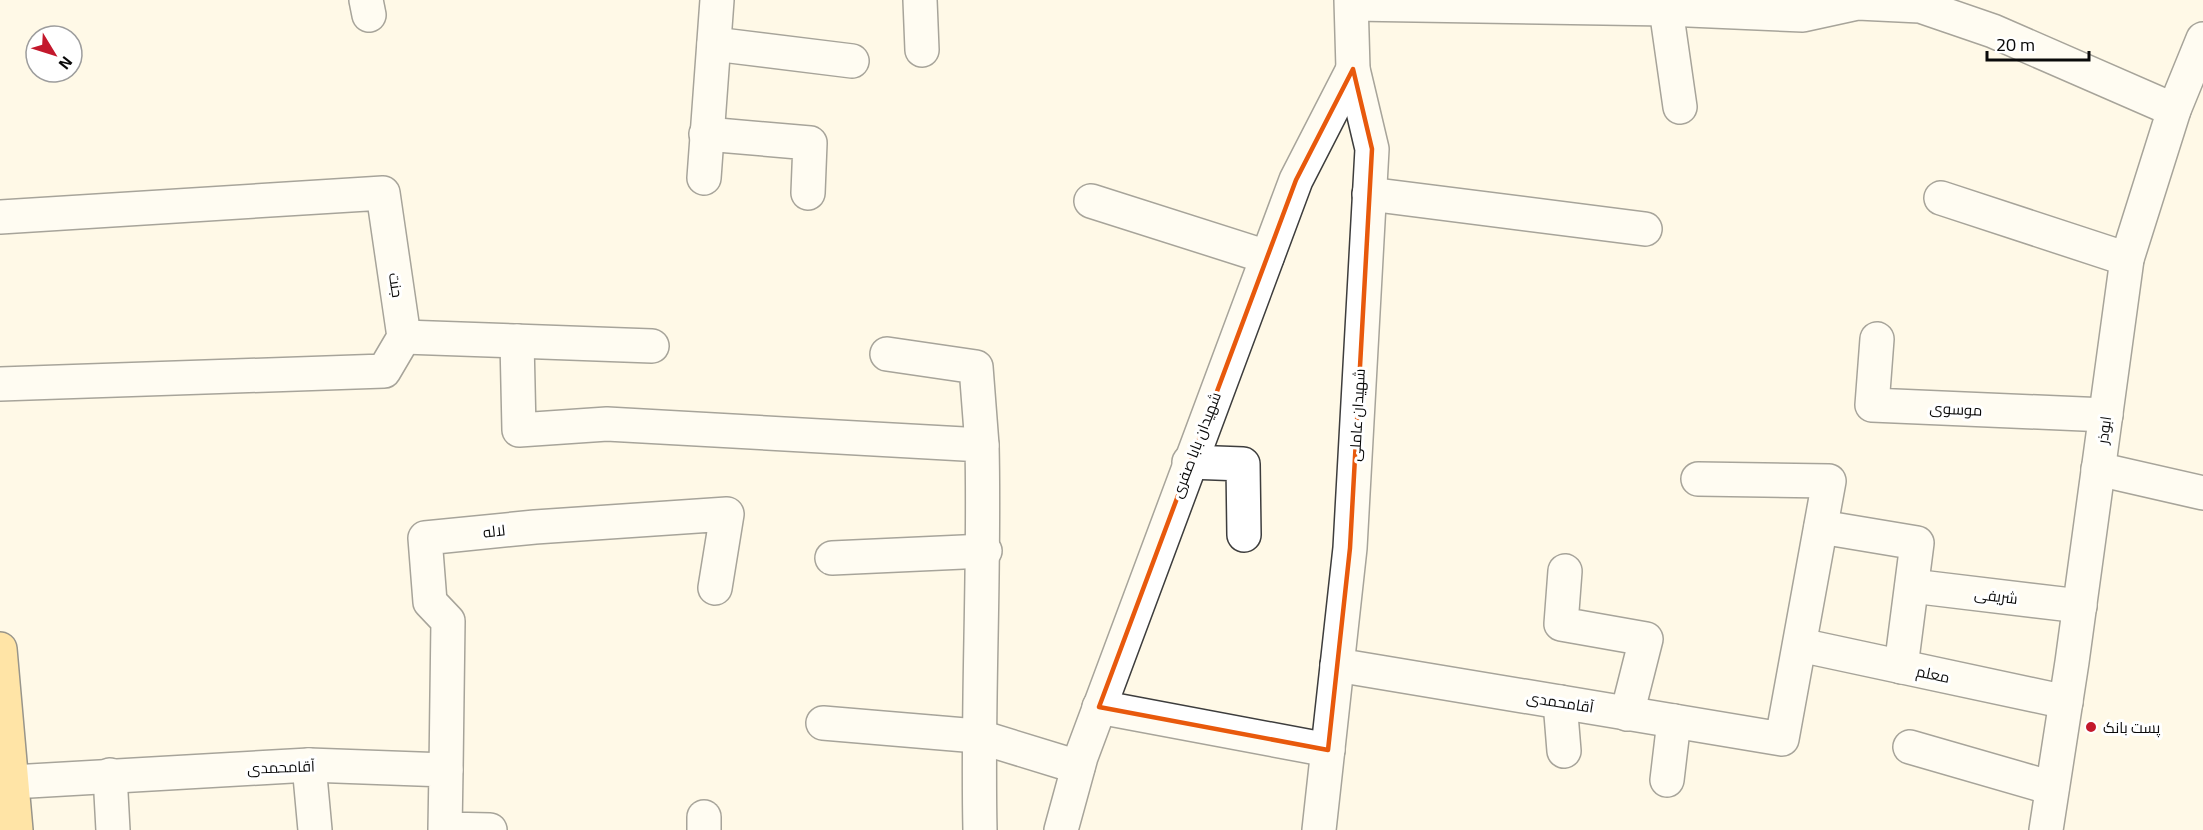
<svg xmlns="http://www.w3.org/2000/svg" width="2203" height="830" viewBox="0 0 2203 830" font-family="Georgia,Cairo,serif">
<rect width="100%" height="100%" fill="#fff9e7"/>
<g fill="none" stroke-linecap="round" stroke-linejoin="round">
<g stroke="#3d3d3d" stroke-width="36">
<g id="minor">
<path d="M366,0L369,15"/>
<path d="M920,0L922,50"/>
<path d="M1352,4L1666,9L1803,15L1858,3L1920,6L1993,31L2174,110"/>
<path d="M1666,9L1680,107"/>
<path d="M714,44L852,61"/>
<path d="M706,134L810,143L808,193"/>
<path d="M704,178L717,0"/>
<path d="M1369,194L1645,229"/>
<path d="M1941,198L2127,259"/>
<path d="M1091,201L1267,257"/>
<path d="M0,217L383,193L404,337L384,371L0,384"/>
<path d="M404,337L652,346"/>
<path d="M1877,339L1872,405L2106,415"/>
<path d="M517,341L519,430L607,424L982,445C985,574 977,702 980,830"/>
<path d="M887,354L976,367L982,445"/>
<path d="M1189,462L1243,464L1244,535"/>
<path d="M2098,469L2203,493"/>
<path d="M1821,527L1917,543L1901,667"/>
<path d="M832,558L985,551"/>
<path d="M1565,571L1561,624L1646,639L1627,714"/>
<path d="M1912,586L2080,606"/>
<path d="M1800,645L2066,702"/>
<path d="M1337,665L1782,739L1829,481L1698,479"/>
<path d="M1560,702L1564,751"/>
<path d="M1099,707L1328,750"/>
<path d="M823,723L977,736L1078,767"/>
<path d="M1910,747L2052,788"/>
<path d="M309,765L315,830"/>
<path d="M446,770L448,621L430,602L425,538L535,527L727,514L715,588"/>
<path d="M110,775L113,830"/>
<path d="M1667,780L1674,721"/>
<path d="M12,782L309,765L446,770L445,829L490,830"/>
<path d="M704,817V830"/>
<path d="M1061,830L1081,757L1296,180L1353,69"/>
<path d="M1319,830L1350,548L1372,149L1353,69L1351,0"/>
<path d="M2046,830L2072,662L2127,259L2174,110L2203,39"/>
</g>
</g>
<g stroke="#1b1b1b" stroke-width="36">
<path id="major" d="M0,649L16,830"/>
</g>
<use href="#minor" stroke="#fff" stroke-width="33"/>
<use href="#major" stroke="#ffcb57" stroke-width="33"/>
</g>
<path d="M0 0H2203V830H0ZM1353,69L1372,149L1350,548L1328,750L1099,707L1296,180Z" fill="#fff9e7" fill-opacity=".55" fill-rule="evenodd"/>
<path fill="none" stroke="#e8590c" stroke-width="4.5" stroke-linejoin="round" d="M1353,69L1372,149L1350,548L1328,750L1099,707L1296,180Z"/>
<circle fill="#c3182c" stroke="#fff" stroke-width="2" cx="2091" cy="727" r="6"/>
<g text-anchor="middle" dominant-baseline="central" stroke-width="6" stroke-linejoin="round" paint-order="stroke">
<g font-size="15" fill="#0a0a0a" stroke="#fff">
<text transform="translate(396 285) rotate(82)">جنت</text>
<text transform="translate(1956 409) rotate(3)">موسوی</text>
<text transform="translate(1357 415) rotate(-87)">شهیدان عاملی</text>
<text transform="translate(2104 430) rotate(-82)">ابوذر</text>
<text transform="translate(1196 445) rotate(-69)">شهیدان بابا صفری</text>
<text transform="translate(494 531) rotate(-6)">لاله</text>
<text transform="translate(1996 596) rotate(7)">شریفی</text>
<text transform="translate(1933 674) rotate(12)">معلم</text>
<text transform="translate(1560 702) rotate(9)">آقامحمدی</text>
<text transform="translate(281 767) rotate(-2)">آقامحمدی</text>
</g>
<g font-size="15" fill="#0a0a0a" stroke="#fff" text-anchor="start">
<text x="2103" y="727">پست بانک</text>
</g>
</g>
<g transform="translate(54 54) rotate(128)"><circle r="28" fill="#ffffff" stroke="#9d9d9d" stroke-width="1.5"/>
<path d="M0-4.5L10 22L0 15L-10 22Z" fill="#c3182c"/>
<text y="-9" font-size="16" font-weight="bold" text-anchor="middle" fill="#0a0a0a">N</text>
</g>
<path d="M1987 51v9h102v-9" fill="none" stroke="#0a0a0a" stroke-width="3"/>
<text x="1996" y="51" font-size="18" fill="#0a0a0a" stroke="#ffffff" stroke-width="4.5" paint-order="stroke">20 m</text>
</svg>
